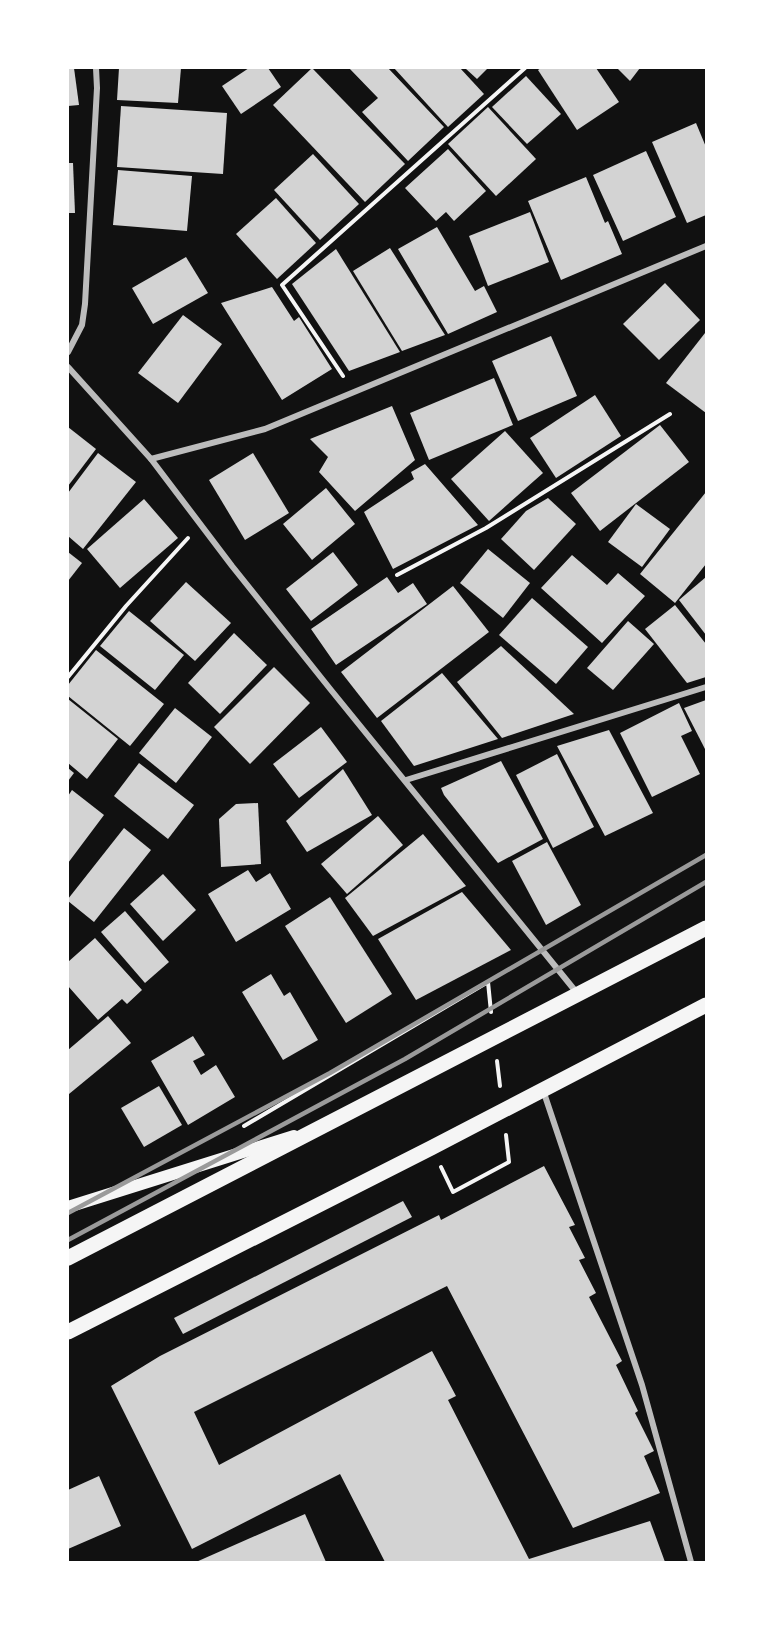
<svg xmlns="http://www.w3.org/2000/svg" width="774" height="1630" viewBox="0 0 774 1630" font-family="Signika,sans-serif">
<rect width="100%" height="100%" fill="#111"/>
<g fill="#d3d3d3">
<path d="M68,68H74L79,105L68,106Z"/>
<path d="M119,68H181L178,103L117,100Z"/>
<path d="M249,68H268L281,87L241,114L222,86Z"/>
<path d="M312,68L405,164L365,202L273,105Z"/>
<path d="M349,68H388L444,127L408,161L362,112L378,98Z"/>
<path d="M394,68H460L484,94L448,127Z"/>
<path d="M465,68H488L477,79Z"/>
<path d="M541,68H596L619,102L577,130L538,70Z"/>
<path d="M617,68H640L630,81Z"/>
<path d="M526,76L561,114L527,144L492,107Z"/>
<path d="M121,106L227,113L223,174L117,167Z"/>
<path d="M488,107L536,159L496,196L448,144Z"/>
<path d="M696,123L706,147V215L687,223L652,142Z"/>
<path d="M448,149L486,191L454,221L446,212L436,221L405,188Z"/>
<path d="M646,151L676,217L623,241L593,175Z"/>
<path d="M313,154L359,204L320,240L274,190Z"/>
<path d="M68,163H73L75,213H68Z"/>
<path d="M118,170L192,176L187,231L113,225Z"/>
<path d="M586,177L605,223L608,221L622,254L561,280L528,201Z"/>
<path d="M276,198L316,243L277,279L236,234Z"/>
<path d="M530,212L549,262L488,286L469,236Z"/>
<path d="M437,227L475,291L484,286L497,312L448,334L398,249Z"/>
<path d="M390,248L445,335L402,351L353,271Z"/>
<path d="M336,249L400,352L349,371L292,284Z"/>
<path d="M186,257L208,293L153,324L132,288Z"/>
<path d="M665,283L700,320L659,360L623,324Z"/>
<path d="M272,287L294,321L299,317L332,369L282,400L221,303Z"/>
<path d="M183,315L222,344L178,403L138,373Z"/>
<path d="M705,333L706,334V413L666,383Z"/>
<path d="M551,336L577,396L518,421L492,361Z"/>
<path d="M494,378L513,425L429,460L410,413Z"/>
<path d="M595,395L621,436L556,478L530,438Z"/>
<path d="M392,406L415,460L355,511L319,472L328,457L310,439Z"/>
<path d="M660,425L689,462L600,531L571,493Z"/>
<path d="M68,427L96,449L68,486Z"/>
<path d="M505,431L543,473L489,521L451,479Z"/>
<path d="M98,453L136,482L83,549L68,536V493Z"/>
<path d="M253,453L289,513L245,540L209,480Z"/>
<path d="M425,464L478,525L393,569L364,512L414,479L411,472Z"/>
<path d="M326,488L355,524L312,560L283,524Z"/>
<path d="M706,492V564L675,603L640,574Z"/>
<path d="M548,498L576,524L534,570L501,539L526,511Z"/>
<path d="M144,499L178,538L120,588L87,549Z"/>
<path d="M636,504L670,529L642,567L608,542Z"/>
<path d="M488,549L530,583L503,618L460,583Z"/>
<path d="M68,552L82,563L68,581Z"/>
<path d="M333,552L358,585L311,621L286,589Z"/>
<path d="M572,555L607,585L618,573L645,596L602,643L541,588Z"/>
<path d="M387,577L398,593L413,583L427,604L336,665L311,629Z"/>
<path d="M706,577V635L679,600Z"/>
<path d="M186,582L231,623L195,661L150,621Z"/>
<path d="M453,586L489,632L377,718L341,672Z"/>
<path d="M532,598L588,647L556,684L499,635Z"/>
<path d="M675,605L706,644V677L687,683L645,629Z"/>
<path d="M129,611L184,655L155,690L100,646Z"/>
<path d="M628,621L654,644L613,690L587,668Z"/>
<path d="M234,633L267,665L220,714L188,683Z"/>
<path d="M501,646L574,714L502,738L457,682Z"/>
<path d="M96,650L164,704L130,746L68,696V685Z"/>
<path d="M274,667L310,703L250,764L214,727Z"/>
<path d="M442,673L498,739L414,766L381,721Z"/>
<path d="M68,699L118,739L87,779L68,763Z"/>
<path d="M706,700V751L684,708Z"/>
<path d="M679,703L692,731L681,736L700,774L652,797L620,733Z"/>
<path d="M175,708L212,737L176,783L139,753Z"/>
<path d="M321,727L347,762L299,798L273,764Z"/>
<path d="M609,730L653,813L605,836L557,746Z"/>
<path d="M557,754L594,827L553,848L516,775Z"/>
<path d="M501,761L543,839L498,863L444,795L441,788Z"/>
<path d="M139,763L194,805L168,839L114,796Z"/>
<path d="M68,768L74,773L68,781Z"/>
<path d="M343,769L372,815L307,852L286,821Z"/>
<path d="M72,790L104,815L68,863V796Z"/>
<path d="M258,803L261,864L221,867L219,819L236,804Z"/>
<path d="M378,816L403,845L347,894L321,864Z"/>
<path d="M124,828L151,850L94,922L68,901V899Z"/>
<path d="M423,834L466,886L373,936L345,898Z"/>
<path d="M547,842L581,905L546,925L512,861Z"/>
<path d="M248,870L256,882L270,873L291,909L236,942L208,894Z"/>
<path d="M163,874L196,910L163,941L130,904Z"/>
<path d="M462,892L511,950L416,1000L378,939Z"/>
<path d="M330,897L392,994L346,1023L285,926Z"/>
<path d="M125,911L169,962L145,983L101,932Z"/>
<path d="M95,938L142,990L127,1004L122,999L98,1020L68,986V962Z"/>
<path d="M271,974L284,996L290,992L318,1040L283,1060L242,992Z"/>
<path d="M108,1016L131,1043L69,1094L68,1092V1050Z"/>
<path d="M193,1036L205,1055L193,1061L201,1075L216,1065L235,1097L188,1125L151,1061Z"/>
<path d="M159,1086L182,1125L144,1147L121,1108Z"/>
<path d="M544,1166L575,1225L569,1227L585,1258L579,1260L596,1293L589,1297L622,1361L616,1365L638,1411L635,1413L654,1451L644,1456L660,1493L573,1528L447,1286L194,1412L219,1465L432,1351L456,1396L448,1400L529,1559L650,1521L665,1562H385L340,1474L192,1549L111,1386L160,1356L439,1215L441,1220Z"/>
<path d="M403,1201L412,1217L183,1334L174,1318Z"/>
<path d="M99,1476L121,1526L68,1549V1490Z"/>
<path d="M305,1514L326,1562H196Z"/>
</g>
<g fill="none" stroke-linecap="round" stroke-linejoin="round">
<g stroke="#f5f5f5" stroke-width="4">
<path d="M343,376L282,285L525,68"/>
<path d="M397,575L486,528L670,414"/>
<path d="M68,677L126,606L188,538"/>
<path d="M497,1061L500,1086"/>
<path d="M244,1126L488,982L491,1012"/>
<path d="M441,1167L453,1192L509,1162L506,1135"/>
</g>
<g stroke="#bcbcbc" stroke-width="6">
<path d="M68,352L82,325L85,304L97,88L96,68"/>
<path d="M68,367L151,459L232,566L331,690L577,993"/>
<path d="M151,459L265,429L706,246"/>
<path d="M406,780L706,687"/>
<path d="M543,1090L642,1385L691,1562"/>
</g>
<path stroke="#f5f5f5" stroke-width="12" d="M68,1207L294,1136"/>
<g stroke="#f5f5f5" stroke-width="15">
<path d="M68,1258L706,928"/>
<path d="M68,1332L431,1148L706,1005"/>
</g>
<g stroke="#9a9a9a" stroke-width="4.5">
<path d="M68,1213L330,1073L706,855"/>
<path d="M68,1240L405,1059L706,882"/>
</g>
</g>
<rect width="774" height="1630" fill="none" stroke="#ffffff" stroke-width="138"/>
</svg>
